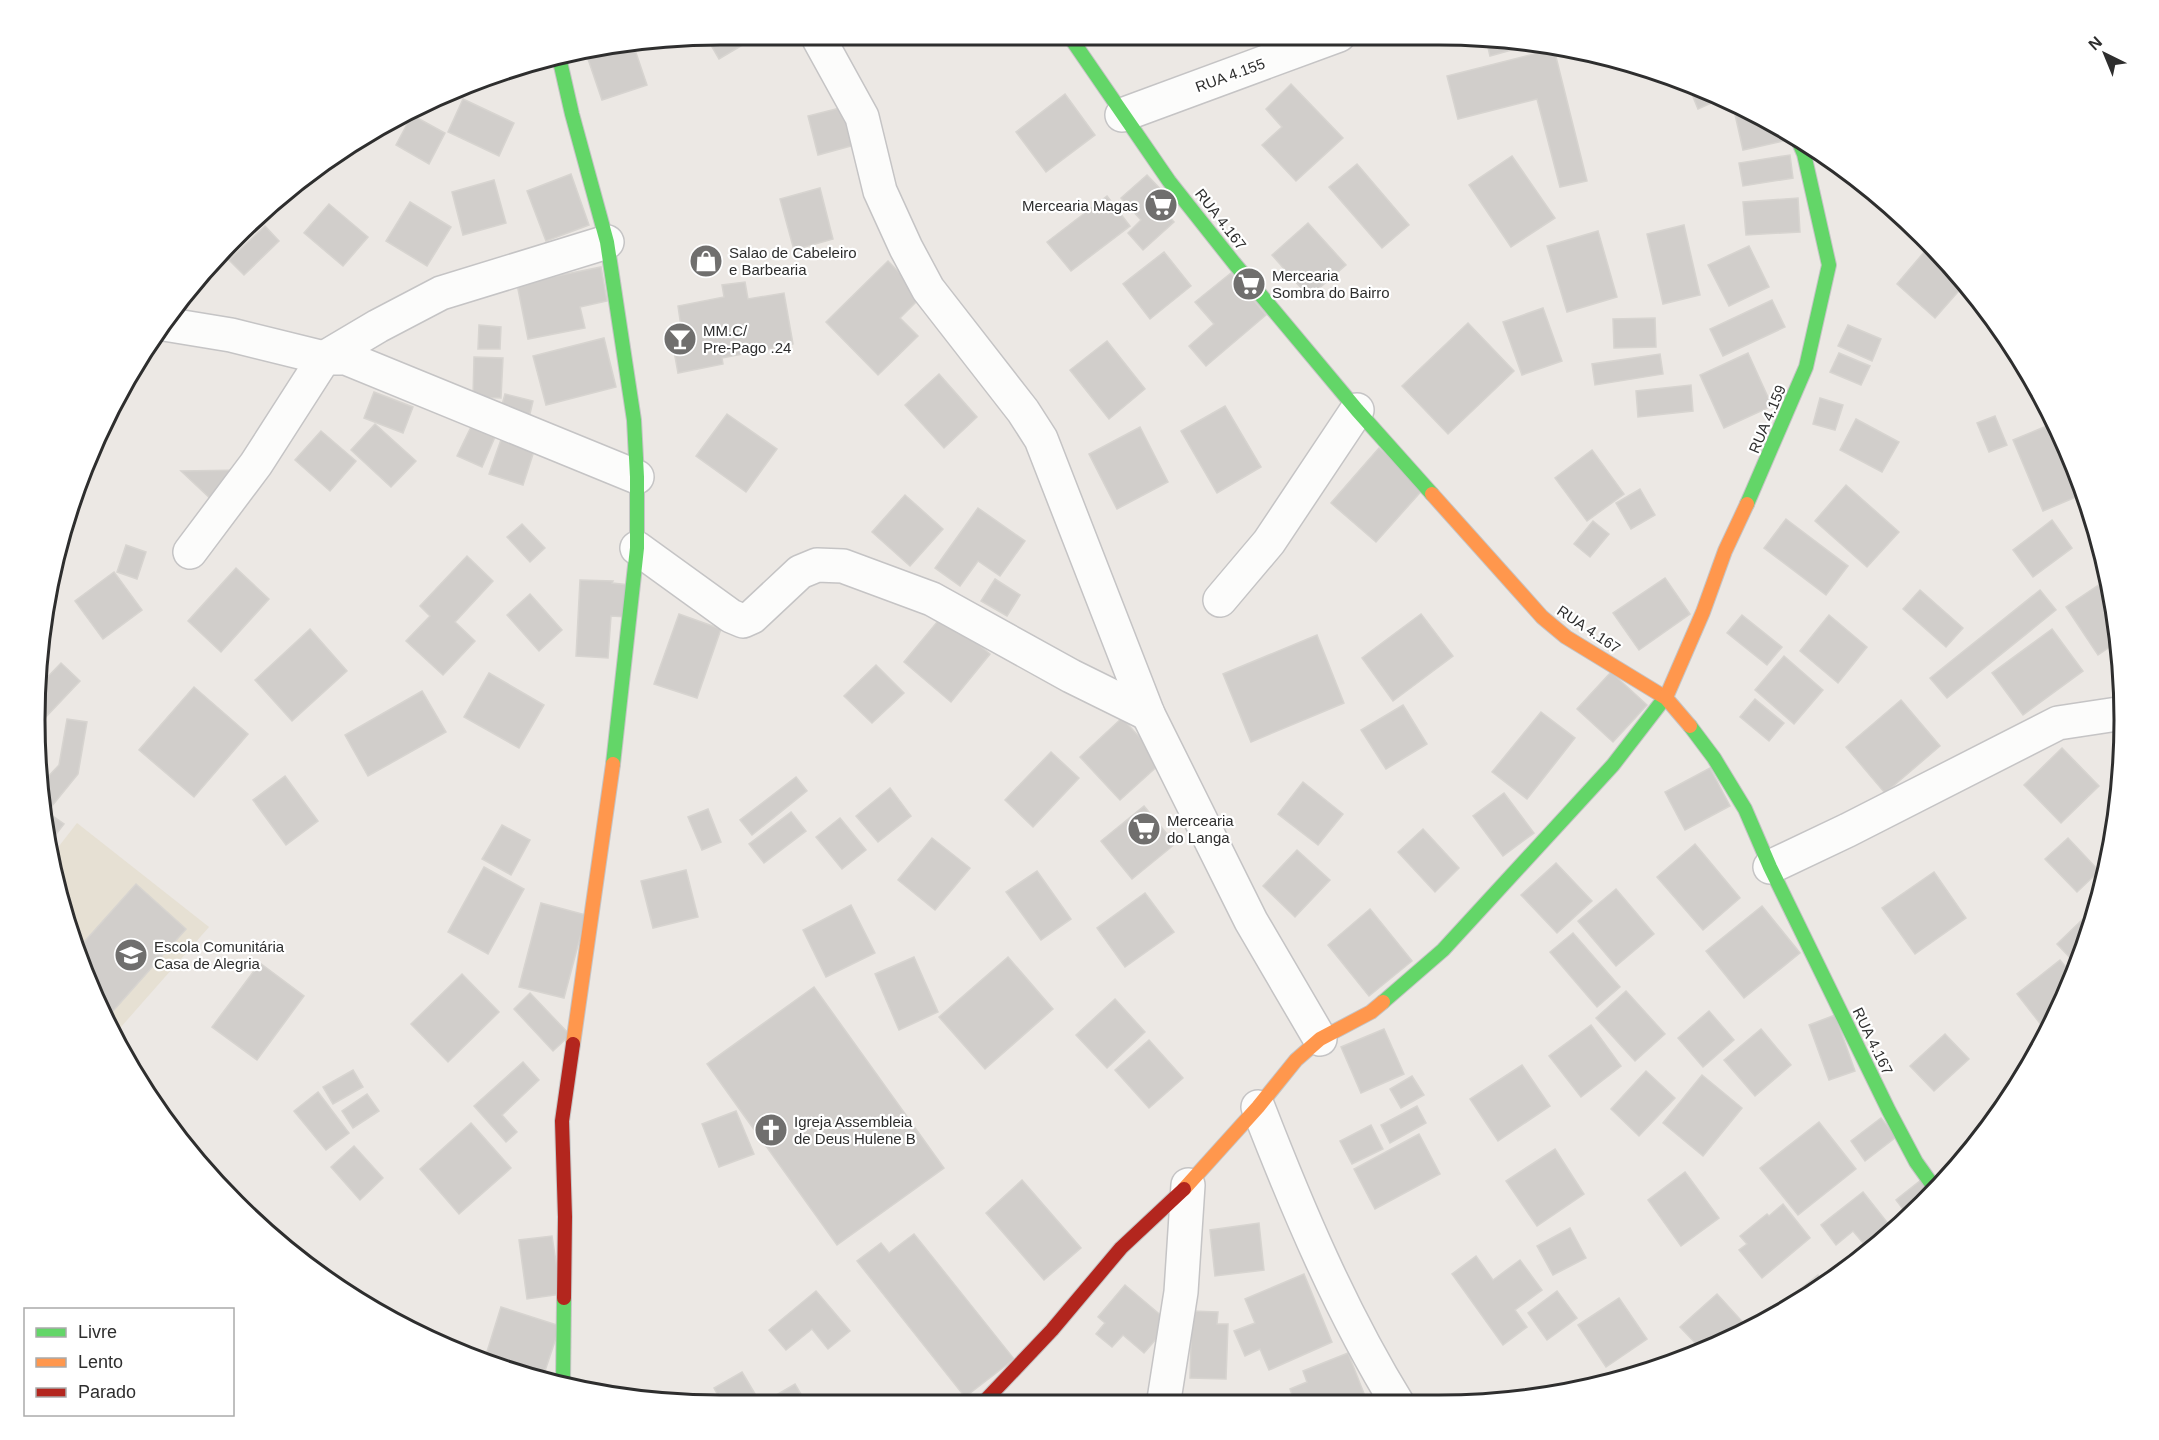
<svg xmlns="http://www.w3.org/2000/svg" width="2159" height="1440" viewBox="0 0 2159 1440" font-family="Arial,sans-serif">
<rect width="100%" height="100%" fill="#ece8e4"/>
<path fill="#e6e0d3" d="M77,823L209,927L113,1036L87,982L49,859Z"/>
<g fill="#d1cecb" stroke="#d7d4d0" stroke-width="1.5">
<path d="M1486,39L1533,44L1490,56Z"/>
<path d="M708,40H751L719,59Z"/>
<path d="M633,44L647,85L602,100L588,59Z"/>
<path d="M1554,49L1587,181L1560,187L1537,99L1458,119L1447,76Z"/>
<path d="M1291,84L1343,138L1296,181L1262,145L1282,127L1266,109Z"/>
<path d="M1689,87L1722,98L1698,109Z"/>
<path d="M1065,94L1095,135L1046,172L1016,132Z"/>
<path d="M463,99L514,123L499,156L448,132Z"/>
<path d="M852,105L862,143L818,155L808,116Z"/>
<path d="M1745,107L1780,129L1783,141L1743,150L1734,110Z"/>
<path d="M412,115L445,133L429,164L396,145Z"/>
<path d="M1790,155L1793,178L1743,186L1739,163Z"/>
<path d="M1512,156L1555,218L1511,247L1469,185Z"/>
<path d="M1357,164L1409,225L1382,248L1329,187Z"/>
<path d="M571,174L589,225L546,241L527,191Z"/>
<path d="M1853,174L1856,176L1890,205L1883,211Z"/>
<path d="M1147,175L1167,196L1158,204L1174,222L1143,250L1128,233L1141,220L1121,198Z"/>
<path d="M494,180L506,223L463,235L452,192Z"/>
<path d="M820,188L833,239L794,250L780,199Z"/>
<path d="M1107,196L1130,226L1071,271L1047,242Z"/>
<path d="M1798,198L1800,232L1746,235L1743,202Z"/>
<path d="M410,202L451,227L427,266L386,241Z"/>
<path d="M329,204L368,237L343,266L304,233Z"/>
<path d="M255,219L260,225L225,260L219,254L236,235Z"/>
<path d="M1308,223L1346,265L1309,297L1272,255Z"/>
<path d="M1684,225L1700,295L1663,304L1647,234Z"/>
<path d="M265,226L279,241L244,275L229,260Z"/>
<path d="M1598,231L1617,297L1567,312L1547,246Z"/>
<path d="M1931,244L1964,285L1935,318L1897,284Z"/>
<path d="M1749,246L1769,287L1729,306L1708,265Z"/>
<path d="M694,250H715V271L694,270Z"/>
<path d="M1164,252L1191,286L1150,319L1123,284Z"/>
<path d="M888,261L922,296L900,318L918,336L878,375L826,322Z"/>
<path d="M601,267L607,301L580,307L585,328L528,339L517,284Z"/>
<path d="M1231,273L1266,315L1206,366L1189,346L1214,324L1195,302Z"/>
<path d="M745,282L748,299L784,293L793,344L722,358L723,364L678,373L670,329L681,327L678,306L724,297L722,285Z"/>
<path d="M1772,300L1785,327L1723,356L1710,329Z"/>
<path d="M1543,308L1562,361L1522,375L1503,322Z"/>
<path d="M1655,318L1656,347L1614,348L1613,319Z"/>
<path d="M1468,323L1514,371L1448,434L1402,386Z"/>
<path d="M479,325L501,327L500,349H478Z"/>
<path d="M1848,325L1881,339L1872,361L1838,346Z"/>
<path d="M604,338L616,387L546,405L533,356Z"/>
<path d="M1107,341L1145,389L1109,419L1070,370Z"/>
<path d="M1748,353L1772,406L1724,428L1700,375Z"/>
<path d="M1839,353L1870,366L1861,385L1830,372Z"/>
<path d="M1660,354L1663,374L1595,385L1592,364Z"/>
<path d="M474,357L503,358L501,398L473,397Z"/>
<path d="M939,374L977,417L944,448L905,405Z"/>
<path d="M1691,385L1693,411L1638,417L1636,391Z"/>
<path d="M374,392L413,407L403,433L364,418Z"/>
<path d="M505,394L533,401L529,418L500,412Z"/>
<path d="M1820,398L1843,405L1835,430L1813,424Z"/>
<path d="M1225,406L1261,467L1217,493L1181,431Z"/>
<path d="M727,414L777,449L746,492L696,456Z"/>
<path d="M1995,416L2007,445L1989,452L1977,423Z"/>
<path d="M1856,419L1899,442L1882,472L1840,450Z"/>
<path d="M2054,423L2072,457L2083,494L2043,511L2013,440Z"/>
<path d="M375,424L416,461L391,487L351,450Z"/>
<path d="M471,427L495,437L482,467L457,456Z"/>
<path d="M1140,427L1168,482L1117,509L1089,454Z"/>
<path d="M321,431L356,461L330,491L295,460Z"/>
<path d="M503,434L536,445L523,485L489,474Z"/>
<path d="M1379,448L1425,487L1376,542L1331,503Z"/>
<path d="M1592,450L1624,494L1587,521L1555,478Z"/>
<path d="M246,470L214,502L181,471Z"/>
<path d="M1846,485L1899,532L1867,567L1815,521Z"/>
<path d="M1640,489L1655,515L1631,529L1616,503Z"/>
<path d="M905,495L943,529L910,566L872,532Z"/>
<path d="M978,508L1025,541L1000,576L978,561L960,586L935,568Z"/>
<path d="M1786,519L1848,566L1826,595L1764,548Z"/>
<path d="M2052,520L2072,548L2033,577L2013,550Z"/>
<path d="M1593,521L1609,534L1590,557L1574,544Z"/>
<path d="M522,524L545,548L530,562L507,537Z"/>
<path d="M126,545L146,552L137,579L117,572Z"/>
<path d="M467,556L493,581L455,622L475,641L443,675L406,641L430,616L420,606Z"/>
<path d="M236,568L269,599L221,652L188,621Z"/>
<path d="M114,572L142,610L103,639L75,601Z"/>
<path d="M1665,578L1690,614L1639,650L1613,613Z"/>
<path d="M2109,578L2117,642L2098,655L2066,607Z"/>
<path d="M995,579L1020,595L1007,616L981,601Z"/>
<path d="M580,580L613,581L612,583L630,585L627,617L611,616L608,658L576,656Z"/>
<path d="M1920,590L1963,628L1946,647L1903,609Z"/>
<path d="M2040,590L2056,610L1947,698L1930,678Z"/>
<path d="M530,594L562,630L539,651L507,615Z"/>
<path d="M679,614L721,629L697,698L654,684Z"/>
<path d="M1421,614L1453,656L1393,701L1362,658Z"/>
<path d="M943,615L990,654L951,702L904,662Z"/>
<path d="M1742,615L1782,647L1767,665L1727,633Z"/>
<path d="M1829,615L1867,647L1838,683L1800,651Z"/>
<path d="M310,629L347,671L292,721L255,680Z"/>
<path d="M2052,629L2083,671L2023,715L1992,673Z"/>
<path d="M1317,635L1344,703L1251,742L1223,674Z"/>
<path d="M1784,656L1823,690L1794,724L1755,690Z"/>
<path d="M61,663L80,681L42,721L39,719L37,688Z"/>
<path d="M876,665L904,693L872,723L844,696Z"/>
<path d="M1611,672L1647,705L1613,742L1577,709Z"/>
<path d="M489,673L544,705L519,748L464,717Z"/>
<path d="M194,687L248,734L194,797L139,750Z"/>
<path d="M422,691L446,732L368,776L345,735Z"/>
<path d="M1755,699L1784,723L1769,741L1740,717Z"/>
<path d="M1901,700L1940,746L1885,793L1846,747Z"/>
<path d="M1403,705L1427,744L1386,769L1361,730Z"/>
<path d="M1541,712L1575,738L1527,799L1492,772Z"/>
<path d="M1122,718L1162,762L1120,800L1080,757Z"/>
<path d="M67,719L87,722L78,774L47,812L64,824L47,846L43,782L59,765Z"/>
<path d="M2062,748L2099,786L2061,823L2024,785Z"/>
<path d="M1051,752L1079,778L1033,827L1005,800Z"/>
<path d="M1710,768L1730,806L1685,830L1665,792Z"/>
<path d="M285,776L318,821L286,845L253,800Z"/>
<path d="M796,777L807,791L752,835L740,820Z"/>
<path d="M1303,782L1343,814L1318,845L1278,814Z"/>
<path d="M890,788L911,816L878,842L856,816Z"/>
<path d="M1504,793L1534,833L1503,856L1473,816Z"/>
<path d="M1144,806L1175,844L1132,879L1101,841Z"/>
<path d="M708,809L721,842L702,850L688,817Z"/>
<path d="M791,812L806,831L764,863L749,844Z"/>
<path d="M840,818L866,850L842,869L816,837Z"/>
<path d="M502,825L530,840L511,875L482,859Z"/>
<path d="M1423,829L1459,868L1435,892L1398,852Z"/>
<path d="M932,838L970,868L935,910L898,880Z"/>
<path d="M2068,838L2099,871L2077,892L2045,859Z"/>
<path d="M1695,844L1740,898L1703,930L1657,877Z"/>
<path d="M1297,850L1330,880L1295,917L1263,886Z"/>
<path d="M1556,863L1592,901L1557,933L1521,895Z"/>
<path d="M484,867L524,889L488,954L448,932Z"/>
<path d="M686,870L698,917L653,928L641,881Z"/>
<path d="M1037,871L1071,919L1041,940L1006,892Z"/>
<path d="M1934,872L1966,918L1915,954L1882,908Z"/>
<path d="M136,884L186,929L105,1020L87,982L77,950Z"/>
<path d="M1616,889L1654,934L1616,966L1578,921Z"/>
<path d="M1145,893L1174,932L1125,967L1097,928Z"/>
<path d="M541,903L586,915L564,998L519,987Z"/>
<path d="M851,905L875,953L826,977L803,930Z"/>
<path d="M1762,906L1800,953L1744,998L1706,951Z"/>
<path d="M1370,909L1412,961L1369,996L1328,945Z"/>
<path d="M2085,917L2090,923L2077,965L2057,944Z"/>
<path d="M1573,933L1620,987L1597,1007L1550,952Z"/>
<path d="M914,957L938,1012L899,1030L875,974Z"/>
<path d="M1008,957L1053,1009L985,1069L939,1017Z"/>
<path d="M2060,960L2074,977L2046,1031L2017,994Z"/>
<path d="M260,963L304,996L257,1060L212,1027Z"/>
<path d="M462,974L499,1012L448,1062L411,1024Z"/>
<path d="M814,987L944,1168L837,1245L707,1064Z"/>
<path d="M1626,991L1665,1034L1635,1061L1596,1018Z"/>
<path d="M530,993L570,1035L553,1051L514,1009Z"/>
<path d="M1115,999L1145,1032L1107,1068L1076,1035Z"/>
<path d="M1709,1011L1734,1040L1703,1067L1678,1038Z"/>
<path d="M1835,1015L1855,1071L1829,1080L1809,1025Z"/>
<path d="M1591,1025L1621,1066L1581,1097L1549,1056Z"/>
<path d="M1384,1029L1404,1074L1361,1093L1341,1047Z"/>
<path d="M1761,1029L1791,1065L1755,1096L1724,1060Z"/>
<path d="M1945,1034L1969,1059L1934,1091L1910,1066Z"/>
<path d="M1149,1040L1183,1078L1149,1108L1115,1070Z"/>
<path d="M523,1062L539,1080L502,1115L517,1132L506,1142L474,1106Z"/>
<path d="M1522,1065L1550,1106L1498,1141L1470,1099Z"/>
<path d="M353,1070L363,1087L333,1104L323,1087Z"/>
<path d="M1646,1071L1675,1098L1639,1136L1611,1109Z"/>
<path d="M1702,1075L1742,1108L1703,1156L1663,1123Z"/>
<path d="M1412,1076L1424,1095L1401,1108L1390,1089Z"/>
<path d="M318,1092L349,1133L326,1150L294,1111Z"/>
<path d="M367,1094L379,1111L353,1128L342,1111Z"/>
<path d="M1417,1106L1426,1123L1390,1143L1381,1125Z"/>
<path d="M736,1111L754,1154L719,1167L702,1124Z"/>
<path d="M1881,1118L1896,1137L1865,1161L1851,1141Z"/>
<path d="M1819,1122L1856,1169L1798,1215L1760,1168Z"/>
<path d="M471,1123L511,1168L459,1214L420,1169Z"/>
<path d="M1371,1125L1383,1149L1352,1164L1340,1141Z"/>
<path d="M1419,1134L1440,1174L1375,1209L1354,1169Z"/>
<path d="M354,1146L383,1178L360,1200L331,1167Z"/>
<path d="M1555,1149L1584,1194L1537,1226L1506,1181Z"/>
<path d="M1685,1172L1719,1218L1681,1246L1648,1200Z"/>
<path d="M1022,1180L1081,1248L1044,1280L986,1213Z"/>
<path d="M1921,1180L1932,1195L1909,1217L1896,1200Z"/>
<path d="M1863,1192L1893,1230L1869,1250L1853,1231L1836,1245L1821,1225Z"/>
<path d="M1783,1204L1810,1238L1762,1278L1739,1250L1747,1244L1740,1236L1767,1214L1769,1216Z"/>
<path d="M1259,1223L1264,1270L1215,1276L1210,1230Z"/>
<path d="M1570,1228L1586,1258L1553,1275L1537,1246Z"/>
<path d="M914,1234L1014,1359L965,1397L857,1261L881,1243L889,1253Z"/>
<path d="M552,1236L561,1294L527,1299L519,1240Z"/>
<path d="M1476,1256L1493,1280L1520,1260L1542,1290L1515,1310L1527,1327L1503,1345L1452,1274Z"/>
<path d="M1304,1274L1332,1342L1269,1370L1260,1349L1245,1356L1234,1331L1255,1323L1245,1299Z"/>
<path d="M1818,1275L1826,1285L1776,1313L1774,1310Z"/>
<path d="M1125,1285L1170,1323L1144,1353L1123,1335L1112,1347L1096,1334L1105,1323L1098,1317Z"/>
<path d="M816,1291L850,1331L828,1349L812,1329L786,1350L769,1330Z"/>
<path d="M1557,1291L1577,1318L1547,1340L1528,1313Z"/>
<path d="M1717,1294L1748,1328L1704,1352L1680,1327Z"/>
<path d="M1619,1298L1647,1339L1606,1367L1578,1325Z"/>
<path d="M501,1307L560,1326L543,1377L485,1358Z"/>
<path d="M1192,1311L1218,1312L1217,1324H1228L1226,1379L1190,1378Z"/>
<path d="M1348,1353L1365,1396L1342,1406H1296L1290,1389L1307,1382L1303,1371Z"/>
<path d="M1627,1367L1633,1374L1612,1380Z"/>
<path d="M742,1372L761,1404L795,1384L808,1406H724L714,1388Z"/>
</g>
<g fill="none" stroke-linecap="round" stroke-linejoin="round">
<g stroke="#c5c4c5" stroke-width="36">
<g id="street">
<path d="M819,39L862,117L880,191L906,248L928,289L1023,411L1041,439L1148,714L1251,921L1320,1039"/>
<path d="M1122,115L1339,35"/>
<path d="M164,324L231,335L324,358H346L637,477"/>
<path d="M637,548L731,616L743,621L752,617L800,572L817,565L843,566L932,599L1071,676L1148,714"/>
<path d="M190,552L256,464L324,358L378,326L441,293L607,242"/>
<path d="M1220,600L1269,542L1357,410"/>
<path d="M1770,867L1848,830L2058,723L2124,713"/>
<path d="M1258,1107C1298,1210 1341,1312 1399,1406"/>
<path d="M1163,1406L1181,1292L1188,1185"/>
</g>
</g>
<g stroke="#c5c4c5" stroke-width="16">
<g id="fast">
<path d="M1070,37L1169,181L1234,263L1357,410L1432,494"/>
<path d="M559,57L572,114L607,242L634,420L637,477V548L613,764"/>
<path d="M1747,504L1806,367L1829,265L1804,154L1798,140"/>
<path d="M1690,726L1714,758L1745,809L1770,867L1889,1111L1916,1162L1936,1190"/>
<path d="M1383,1002L1443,950L1613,765L1667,695"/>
<path d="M563,1384L564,1298"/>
</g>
</g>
<g stroke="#c5c4c5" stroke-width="16">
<g id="slow">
<path d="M1432,494L1542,617L1566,637L1666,698L1690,726"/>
<path d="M1667,695L1703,612L1725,551L1747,504"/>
<path d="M573,1044L613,764"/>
<path d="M1184,1189L1258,1107L1296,1060L1320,1039L1371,1012L1383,1002"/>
</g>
</g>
<g stroke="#c5c4c5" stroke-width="16">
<g id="jam">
<path d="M564,1298L565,1217L562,1121L573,1044"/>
<path d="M980,1406L1052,1330L1121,1248L1184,1189"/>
</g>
</g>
<use href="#street" stroke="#fcfcfb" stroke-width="33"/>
<use href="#fast" stroke="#63d668" stroke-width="14"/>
<use href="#slow" stroke="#ff974d" stroke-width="14"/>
<use href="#jam" stroke="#b3261e" stroke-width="14"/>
</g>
<defs>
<g id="supermarket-disc" transform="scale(1.725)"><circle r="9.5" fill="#706f6e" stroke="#fff"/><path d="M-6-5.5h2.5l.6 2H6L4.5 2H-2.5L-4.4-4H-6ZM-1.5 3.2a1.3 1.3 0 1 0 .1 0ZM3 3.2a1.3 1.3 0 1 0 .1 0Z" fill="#fff"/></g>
<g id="shop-disc" transform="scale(1.725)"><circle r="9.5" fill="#706f6e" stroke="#fff"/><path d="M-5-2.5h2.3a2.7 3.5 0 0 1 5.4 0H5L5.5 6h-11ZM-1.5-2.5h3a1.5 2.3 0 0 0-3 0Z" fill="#fff"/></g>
<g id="bar-disc" transform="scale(1.725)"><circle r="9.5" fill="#706f6e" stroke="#fff"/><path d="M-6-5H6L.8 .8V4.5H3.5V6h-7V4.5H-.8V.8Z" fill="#fff"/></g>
<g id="school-disc" transform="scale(1.725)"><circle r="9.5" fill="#706f6e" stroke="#fff"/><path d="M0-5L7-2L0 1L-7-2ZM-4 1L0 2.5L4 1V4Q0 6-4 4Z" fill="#fff"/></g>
<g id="church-disc" transform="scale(1.725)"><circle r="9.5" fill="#706f6e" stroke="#fff"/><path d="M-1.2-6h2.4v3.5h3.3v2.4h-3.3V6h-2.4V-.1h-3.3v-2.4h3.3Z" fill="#fff"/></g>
</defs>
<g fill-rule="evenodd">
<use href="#supermarket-disc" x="1161" y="205"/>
<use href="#shop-disc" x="706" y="261"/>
<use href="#supermarket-disc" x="1249" y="284"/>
<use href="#bar-disc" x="680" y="339"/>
<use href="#supermarket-disc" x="1144" y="829"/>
<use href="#school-disc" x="131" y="955"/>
<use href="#church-disc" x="771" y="1130"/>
</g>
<g text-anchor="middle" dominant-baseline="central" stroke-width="4.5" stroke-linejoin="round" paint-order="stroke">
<g font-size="15" fill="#2e2e2e" stroke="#fff">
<text transform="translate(1230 75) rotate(-20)">RUA 4.155</text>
<text transform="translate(1221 219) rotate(52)">RUA 4.167</text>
<text transform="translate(1767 419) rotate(-67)">RUA 4.159</text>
<text transform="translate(1589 629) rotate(34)">RUA 4.167</text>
<text transform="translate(1873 1041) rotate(64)">RUA 4.167</text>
</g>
<g font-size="15" fill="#2e2e2e" stroke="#fff" text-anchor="start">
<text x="1138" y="205" text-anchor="end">Mercearia Magas</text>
<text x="729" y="252">Salao de Cabeleiro<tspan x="729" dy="17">e Barbearia</tspan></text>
<text x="1272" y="275">Mercearia<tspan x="1272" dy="17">Sombra do Bairro</tspan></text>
<text x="703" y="330">MM.C/<tspan x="703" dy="17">Pre-Pago .24</tspan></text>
<text x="1167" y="820">Mercearia<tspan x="1167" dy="17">do Langa</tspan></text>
<text x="154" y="946">Escola Comunitária<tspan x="154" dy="17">Casa de Alegria</tspan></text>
<text x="794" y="1121">Igreja Assembleia<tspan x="794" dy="17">de Deus Hulene B</tspan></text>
</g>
</g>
<path d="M0 0H2159V1440H0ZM720 45H1439A675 675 0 0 1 2114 720V720A675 675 0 0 1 1439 1395H720A675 675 0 0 1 45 720V720A675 675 0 0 1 720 45Z" fill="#fff" fill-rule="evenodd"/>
<path fill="none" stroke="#2e2e2e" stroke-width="3" d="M720 45H1439A675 675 0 0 1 2114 720V720A675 675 0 0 1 1439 1395H720A675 675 0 0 1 45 720V720A675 675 0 0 1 720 45Z"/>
<rect x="24" y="1308" width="210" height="108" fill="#ffffff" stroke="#ababab" stroke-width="1.5"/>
<rect x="36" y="1328" width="30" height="9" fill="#63d668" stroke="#ababab" stroke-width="1.5"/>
<text x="78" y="1338" font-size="18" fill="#2e2e2e">Livre</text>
<rect x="36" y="1358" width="30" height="9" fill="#ff974d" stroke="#ababab" stroke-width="1.5"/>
<text x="78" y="1368" font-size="18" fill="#2e2e2e">Lento</text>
<rect x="36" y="1388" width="30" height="9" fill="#b3261e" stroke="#ababab" stroke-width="1.5"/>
<text x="78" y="1398" font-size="18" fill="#2e2e2e">Parado</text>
<g transform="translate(2105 54) rotate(317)" stroke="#ffffff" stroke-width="4.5" paint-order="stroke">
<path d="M0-4.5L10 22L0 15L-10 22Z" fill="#2e2e2e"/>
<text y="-9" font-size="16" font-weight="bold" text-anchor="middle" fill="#2e2e2e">N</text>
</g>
</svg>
